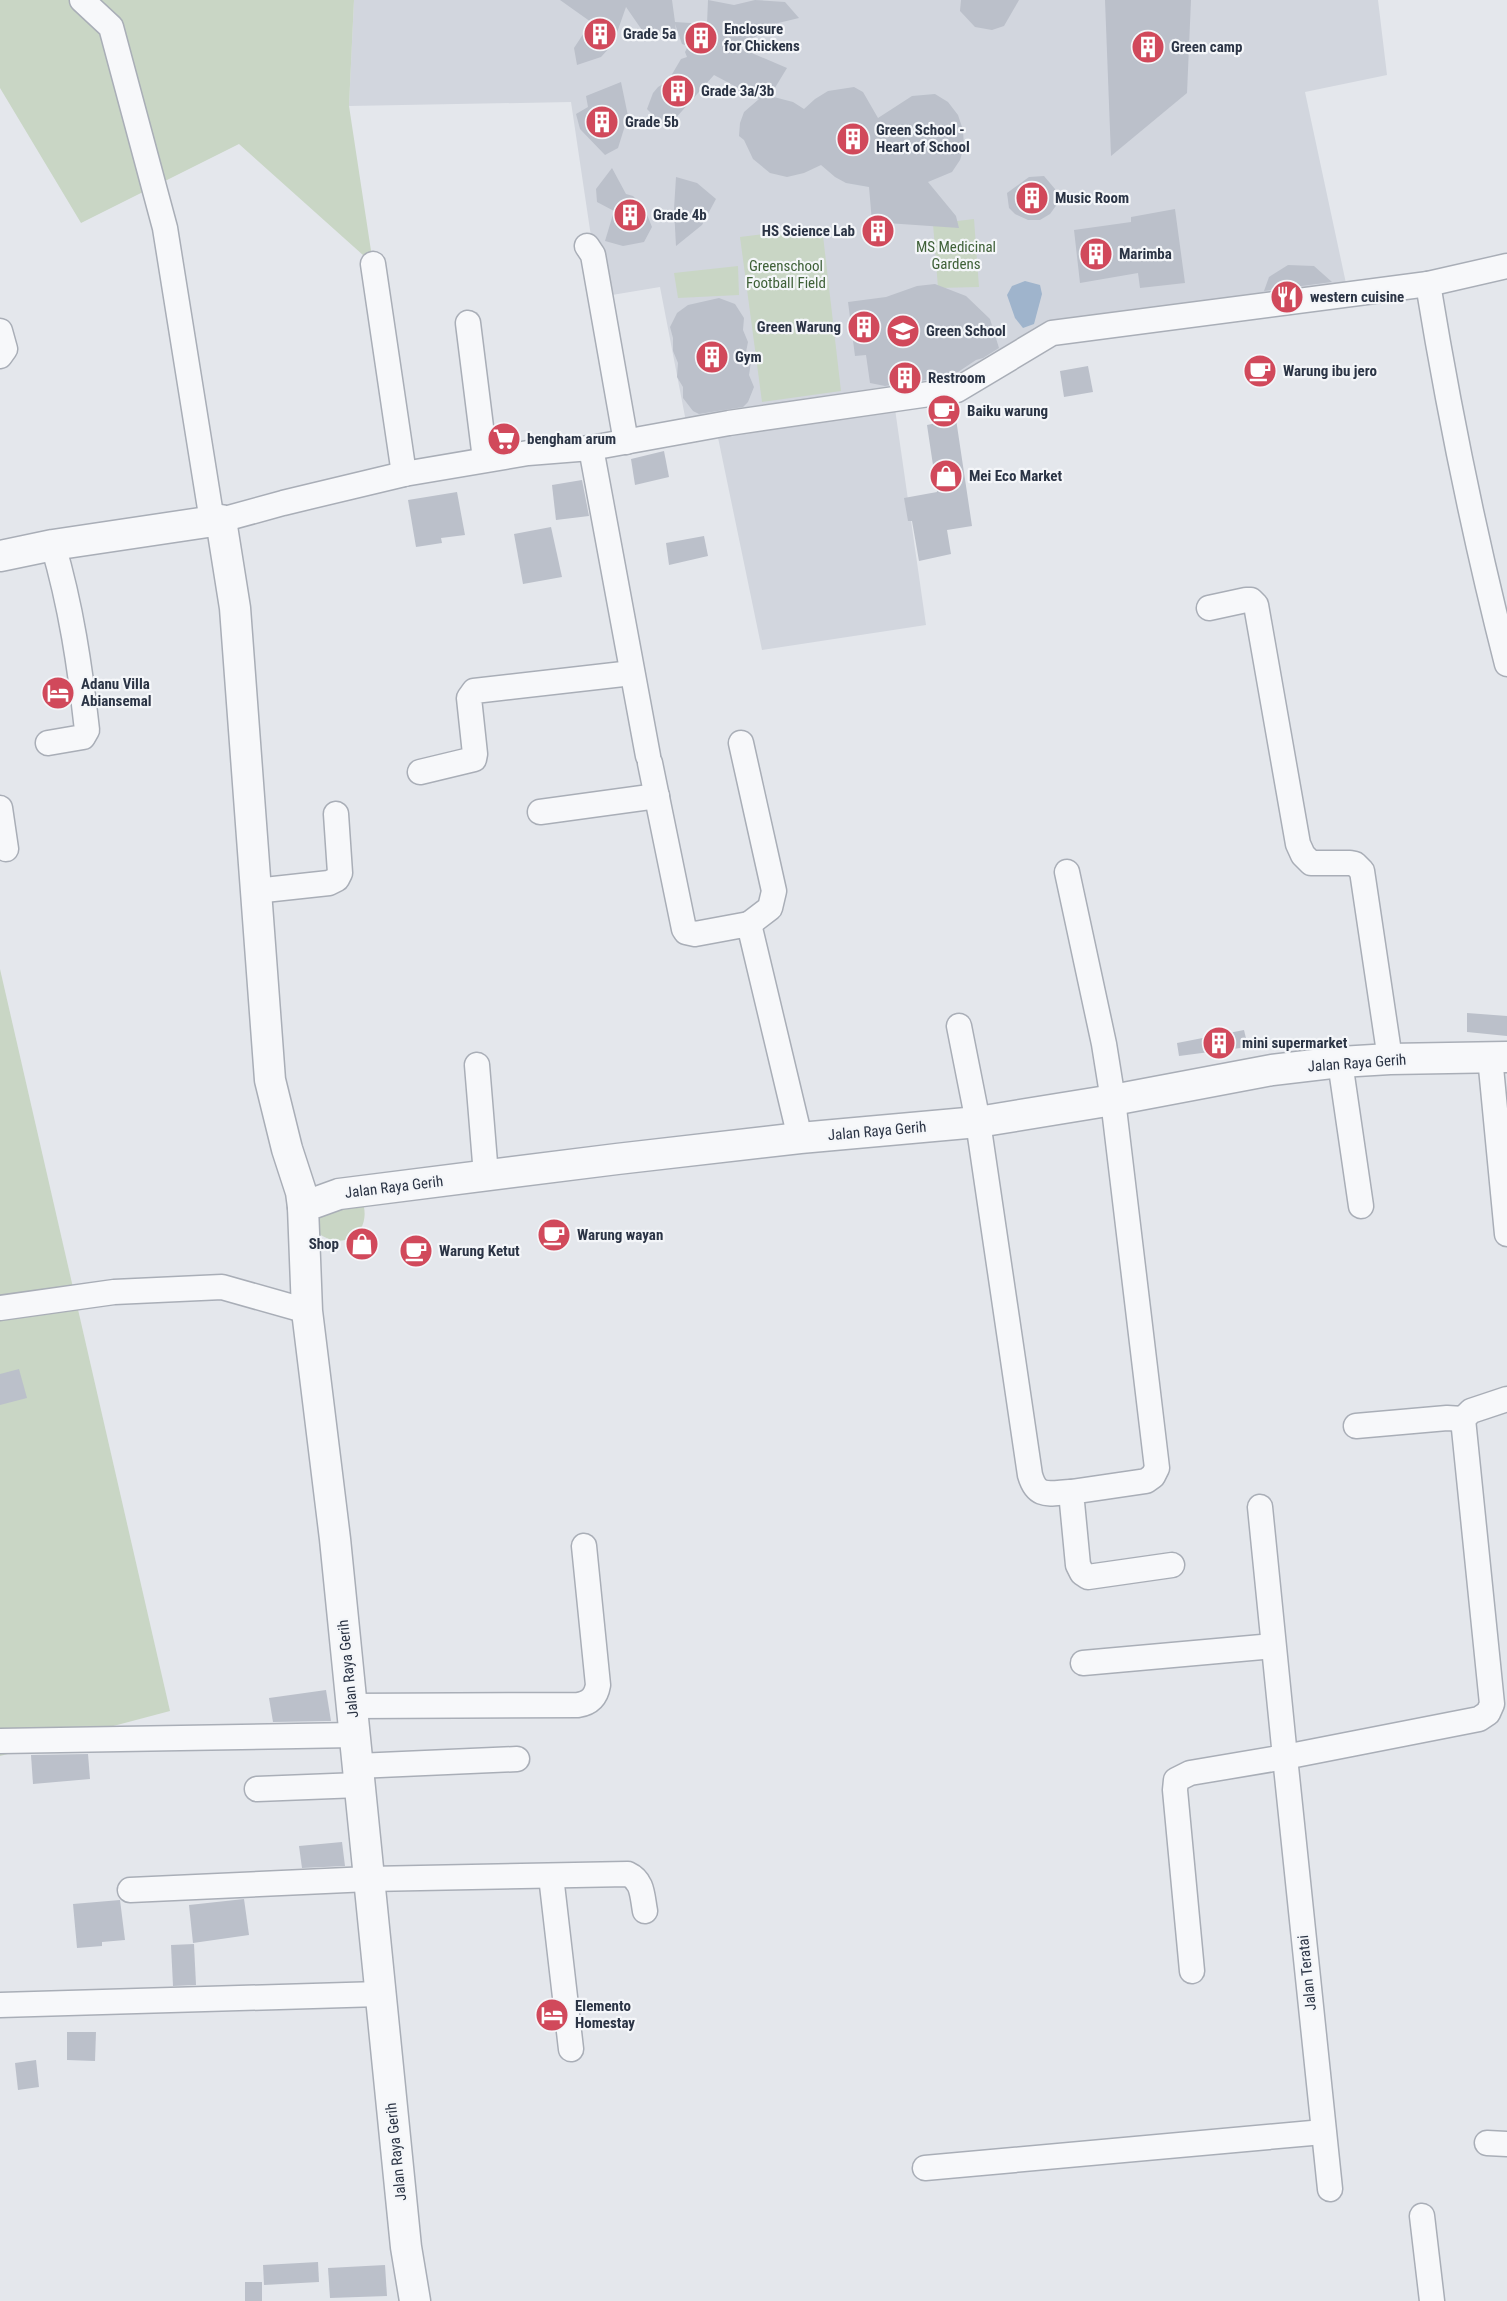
<svg xmlns="http://www.w3.org/2000/svg" width="1507" height="2301" viewBox="0 0 1507 2301" font-family="'Roboto Condensed',sans-serif">
<rect width="100%" height="100%" fill="#e4e7ec"/>
<path fill="#d2d6de" d="M354,0H1378L1387,75L1305,92L1350,302L1055,342L895,409L926,625L762,650L715,423L687,427L660,287L600,297L571,102L349,106Z"/>
<g fill="#c9d6c5">
<path d="M0,0H354L349,106L373,264L239,144L81,223L0,88Z"/>
<path d="M974,219L979,287L938,288L933,224Z"/>
<path d="M822,227L841,391L762,402L740,237Z"/>
<path d="M738,266L739,295L678,298L674,273Z"/>
<path d="M0,969L170,1711L0,1756Z"/>
<path d="M361,1198C375,1229 346,1254 318,1233L314,1199Z"/>
</g>
<path fill="#9fb4cc" d="M1025,281L1040,285L1042,294L1034,324L1023,328L1015,318L1007,295L1012,286Z"/>
<g fill="#bbc0ca">
<path d="M560,0H672L675,22L707,24L708,0L734,5L755,0L785,2L799,18L774,24L740,48L787,68L770,96L793,102L804,109L815,99L828,91L854,87L863,92L878,118L912,96L935,94L948,102L958,115L963,130L964,147L960,160L952,172L928,182L956,216L959,228L872,222L869,187L846,183L835,177L821,165L804,173L787,177L770,173L753,159L744,140L739,136L740,123L744,112L759,99L714,75L666,129L647,109L653,93L658,87L668,81L681,59L687,57L685,52L688,46L682,44L675,24L676,31L658,37L644,33L626,7L613,44L601,57L577,65L574,48L591,22Z"/>
<path d="M961,0H1019L1004,26L992,30L975,27L960,11Z"/>
<path d="M1105,0H1191L1187,93L1111,156Z"/>
<path d="M621,82L628,116L618,148L605,155L580,129L576,114L588,107L586,96Z"/>
<path d="M612,168L626,194L633,196L644,207L652,227L644,242L623,246L605,241L614,211L597,202L596,189Z"/>
<path d="M1044,176L1055,189L1058,203L1050,214L1040,220H1028L1015,214L1009,208L1007,193L1029,177Z"/>
<path d="M676,177L697,183L716,199L702,225L676,246L674,209Z"/>
<path d="M1175,209L1185,283L1140,288L1138,273L1080,283L1074,230L1131,222V217Z"/>
<path d="M1288,265L1314,266L1332,282L1264,291L1269,277Z"/>
<path d="M935,284L966,296L990,319L999,348L983,358L976,360L952,376L885,386L870,383L866,355L855,356L848,302L886,297L917,286Z"/>
<path d="M719,298L735,304L744,318L743,330L748,342L746,352L751,362L749,375L754,387L748,402L743,407L699,414L693,411L683,398V387L677,377L678,363L673,351V338L670,327L677,313L688,305Z"/>
<path d="M1088,366L1093,392L1064,397L1060,371Z"/>
<path d="M956,419L972,526L947,530L951,554L919,561L912,521H908L904,498L937,492L927,425Z"/>
<path d="M664,451L669,477L635,485L631,459Z"/>
<path d="M582,480L589,516L556,520L552,485Z"/>
<path d="M457,492L465,535L441,538L442,543L416,547L408,500Z"/>
<path d="M551,527L562,577L523,584L514,534Z"/>
<path d="M704,536L708,556L669,565L666,543Z"/>
<path d="M1467,1013L1507,1016V1036L1467,1032Z"/>
<path d="M1244,1030L1248,1047L1179,1056L1177,1043Z"/>
<path d="M19,1369L27,1398L0,1405V1374Z"/>
<path d="M326,1690L331,1721L273,1722L269,1698Z"/>
<path d="M88,1754L90,1779L33,1784L31,1755Z"/>
<path d="M342,1842L345,1866L302,1868L299,1846Z"/>
<path d="M244,1899L249,1935L193,1943L189,1905Z"/>
<path d="M120,1900L125,1940L102,1942V1946L77,1948L73,1904Z"/>
<path d="M194,1944L196,1985L173,1986L171,1945Z"/>
<path d="M67,2032H96L95,2061L67,2060Z"/>
<path d="M36,2060L39,2087L18,2090L15,2063Z"/>
<path d="M318,2262L319,2282L264,2285L263,2265Z"/>
<path d="M385,2265L387,2296L330,2298L328,2268Z"/>
<rect x="245" y="2282" width="17" height="19"/>
</g>
<g fill="none" stroke-linecap="round" stroke-linejoin="round">
<g stroke="#a9aeb7" stroke-width="27">
<g id="minor">
<path d="M82,0L111,27L165,228L212,521"/>
<path d="M587,246L593,255L626,442"/>
<path d="M373,264L404,474"/>
<path d="M1428,284L1507,266"/>
<path d="M468,323L485,459"/>
<path d="M0,331L5,349L0,356"/>
<path d="M591,448L648,756"/>
<path d="M221,520L283,503L404,474L528,453L591,448L729,423L957,390L1052,333L1428,284C1449,412 1475,539 1507,664"/>
<path d="M1209,608L1246,600H1251L1256,605L1298,844L1303,855L1311,863H1350L1355,864L1362,871L1390,1059"/>
<path d="M48,743L83,737L87,730C80,667 71,606 53,545"/>
<path d="M741,743L774,891L770,908L749,924"/>
<path d="M650,763L684,929L686,932L695,934L749,924L800,1138"/>
<path d="M420,772L474,759L475,754L469,698L474,691L632,673"/>
<path d="M0,808L6,849"/>
<path d="M540,812L657,796"/>
<path d="M1067,872L1104,1044L1113,1100L1157,1468L1153,1476L1146,1481L1071,1492L1078,1565L1082,1573L1088,1577L1172,1565"/>
<path d="M255,891L329,883L337,879L340,873L336,814"/>
<path d="M959,1026L978,1122L1030,1475C1037,1499 1049,1493 1071,1492"/>
<path d="M1490,1057L1507,1234"/>
<path d="M1340,1062L1361,1206"/>
<path d="M477,1065L486,1175"/>
<path d="M0,1308L114,1292L222,1287L307,1311"/>
<path d="M1356,1426L1447,1418L1463,1419"/>
<path d="M1083,1663L1273,1646"/>
<path d="M351,1706L578,1705C590,1703 596,1697 598,1685L584,1546"/>
<path d="M0,1741L354,1735"/>
<path d="M357,1766L517,1759"/>
<path d="M257,1789L359,1785"/>
<path d="M551,1876L571,2049"/>
<path d="M130,1890L369,1879L628,1874C643,1881 642,1895 645,1911"/>
<path d="M1192,1971L1175,1790L1176,1780L1190,1773L1285,1757L1260,1507"/>
<path d="M0,2005L380,1994"/>
<path d="M1487,2143L1507,2144"/>
<path d="M925,2168L1323,2132"/>
<path d="M1330,2189L1285,1757L1479,1719L1488,1713L1492,1704L1463,1419L1471,1411L1507,1399"/>
<path d="M1422,2216L1432,2301"/>
</g>
</g>
<g stroke="#a9aeb7" stroke-width="33">
<g id="tertiary">
<path d="M0,556L53,545L221,520L235,608L270,1080L287,1149L301,1192L303,1207"/>
<path d="M415,2301L406,2247L335,1539L307,1311L303,1207L339,1194L617,1159L800,1138L978,1122L1113,1100L1272,1070L1340,1062L1390,1059L1507,1057"/>
</g>
</g>
<use href="#minor" stroke="#f7f8fa" stroke-width="24"/>
<use href="#tertiary" stroke="#f7f8fa" stroke-width="30"/>
</g>
<defs>
<g id="building-disc" transform="scale(1.725)"><circle r="9.5" fill="#d1495b" stroke="#f4f6f9"/><path d="M-4-6H4V6H1V3H-1V6H-4ZM-2.5-4.3h1.7v1.8h-1.7ZM.8-4.3h1.7v1.8H.8ZM-2.5-1h1.7V.8h-1.7ZM.8-1h1.7V.8H.8Z" fill="#fff"/></g>
<g id="restaurant-disc" transform="scale(1.725)"><circle r="9.5" fill="#d1495b" stroke="#f4f6f9"/><path d="M-5-6h1v4h1v-4h1v4h1v-4h1v5L-1.5 .5V6h-2V.5L-5-1ZM5-6V6H3V1.5H1.5Q1.5-4 5-6Z" fill="#fff"/></g>
<g id="school-disc" transform="scale(1.725)"><circle r="9.5" fill="#d1495b" stroke="#f4f6f9"/><path d="M0-5L7-2L0 1L-7-2ZM-4 1L0 2.5L4 1V4Q0 6-4 4Z" fill="#fff"/></g>
<g id="cafe-disc" transform="scale(1.725)"><circle r="9.5" fill="#d1495b" stroke="#f4f6f9"/><path d="M-5.5-4.5H6V0H3Q3 3.5 0 3.5H-2.5Q-5.5 3.5-5.5 0ZM3-3.2v2h1.7v-2ZM-6 4.5H4V6H-6Z" fill="#fff"/></g>
<g id="supermarket-disc" transform="scale(1.725)"><circle r="9.5" fill="#d1495b" stroke="#f4f6f9"/><path d="M-6-5.5h2.5l.6 2H6L4.5 2H-2.5L-4.4-4H-6ZM-1.5 3.2a1.3 1.3 0 1 0 .1 0ZM3 3.2a1.3 1.3 0 1 0 .1 0Z" fill="#fff"/></g>
<g id="shop-disc" transform="scale(1.725)"><circle r="9.5" fill="#d1495b" stroke="#f4f6f9"/><path d="M-5-2.5h2.3a2.7 3.5 0 0 1 5.4 0H5L5.5 6h-11ZM-1.5-2.5h3a1.5 2.3 0 0 0-3 0Z" fill="#fff"/></g>
<g id="hotel-disc" transform="scale(1.725)"><circle r="9.5" fill="#d1495b" stroke="#f4f6f9"/><path d="M-6-4.5h1.5V1H6V5H4.5V3h-9V5H-6ZM-4 0a1.8 1.8 0 1 1 3.6 0ZM.5 0V-2.5h3Q6-2.5 6 0Z" fill="#fff"/></g>
</defs>
<g fill-rule="evenodd">
<use href="#building-disc" x="600" y="34"/>
<use href="#building-disc" x="701" y="38"/>
<use href="#building-disc" x="1148" y="47"/>
<use href="#building-disc" x="678" y="91"/>
<use href="#building-disc" x="602" y="122"/>
<use href="#building-disc" x="853" y="139"/>
<use href="#building-disc" x="1032" y="198"/>
<use href="#building-disc" x="630" y="215"/>
<use href="#building-disc" x="878" y="231"/>
<use href="#building-disc" x="1096" y="254"/>
<use href="#restaurant-disc" x="1287" y="297"/>
<use href="#building-disc" x="864" y="327"/>
<use href="#school-disc" x="903" y="331"/>
<use href="#building-disc" x="712" y="357"/>
<use href="#cafe-disc" x="1260" y="371"/>
<use href="#building-disc" x="905" y="378"/>
<use href="#cafe-disc" x="944" y="411"/>
<use href="#supermarket-disc" x="504" y="439"/>
<use href="#shop-disc" x="946" y="476"/>
<use href="#hotel-disc" x="58" y="693"/>
<use href="#building-disc" x="1219" y="1043"/>
<use href="#cafe-disc" x="554" y="1235"/>
<use href="#shop-disc" x="362" y="1244"/>
<use href="#cafe-disc" x="416" y="1251"/>
<use href="#hotel-disc" x="552" y="2015"/>
</g>
<g text-anchor="middle" dominant-baseline="central" stroke-width="4.5" stroke-linejoin="round" paint-order="stroke">
<g font-size="15" font-weight="bold" fill="#2b3445" stroke="#f4f6f9" text-anchor="start">
<text x="724" y="29">Enclosure<tspan x="724" dy="17">for Chickens</tspan></text>
<text x="623" y="34">Grade 5a</text>
<text x="1171" y="47">Green camp</text>
<text x="701" y="91">Grade 3a/3b</text>
<text x="625" y="122">Grade 5b</text>
<text x="876" y="130">Green School -<tspan x="876" dy="17">Heart of School</tspan></text>
<text x="1055" y="198">Music Room</text>
<text x="653" y="215">Grade 4b</text>
<text x="855" y="231" text-anchor="end">HS Science Lab</text>
<text x="1119" y="254">Marimba</text>
<text x="1310" y="297">western cuisine</text>
<text x="841" y="327" text-anchor="end">Green Warung</text>
<text x="926" y="331">Green School</text>
<text x="735" y="357">Gym</text>
<text x="1283" y="371">Warung ibu jero</text>
<text x="928" y="378">Restroom</text>
<text x="967" y="411">Baiku warung</text>
<text x="527" y="439">bengham arum</text>
<text x="969" y="476">Mei Eco Market</text>
<text x="81" y="684">Adanu Villa<tspan x="81" dy="17">Abiansemal</tspan></text>
<text x="1242" y="1043">mini supermarket</text>
<text x="577" y="1235">Warung wayan</text>
<text x="339" y="1244" text-anchor="end">Shop</text>
<text x="439" y="1251">Warung Ketut</text>
<text x="575" y="2006">Elemento<tspan x="575" dy="17">Homestay</tspan></text>
</g>
<g font-size="15" fill="#3f6138" stroke="#f4f6f9">
<text x="956" y="247">MS Medicinal<tspan x="956" dy="17">Gardens</tspan></text>
<text x="786" y="266">Greenschool<tspan x="786" dy="17">Football Field</tspan></text>
</g>
<g font-size="15" fill="#2b3445" stroke="#f4f6f9">
<text transform="translate(1357 1063) rotate(-4)">Jalan Raya Gerih</text>
<text transform="translate(877 1131) rotate(-5)">Jalan Raya Gerih</text>
<text transform="translate(394 1187) rotate(-7)">Jalan Raya Gerih</text>
<text transform="translate(348 1669) rotate(-96)">Jalan Raya Gerih</text>
<text transform="translate(1307 1973) rotate(-96)">Jalan Teratai</text>
<text transform="translate(396 2152) rotate(-96)">Jalan Raya Gerih</text>
</g>
</g>
</svg>
